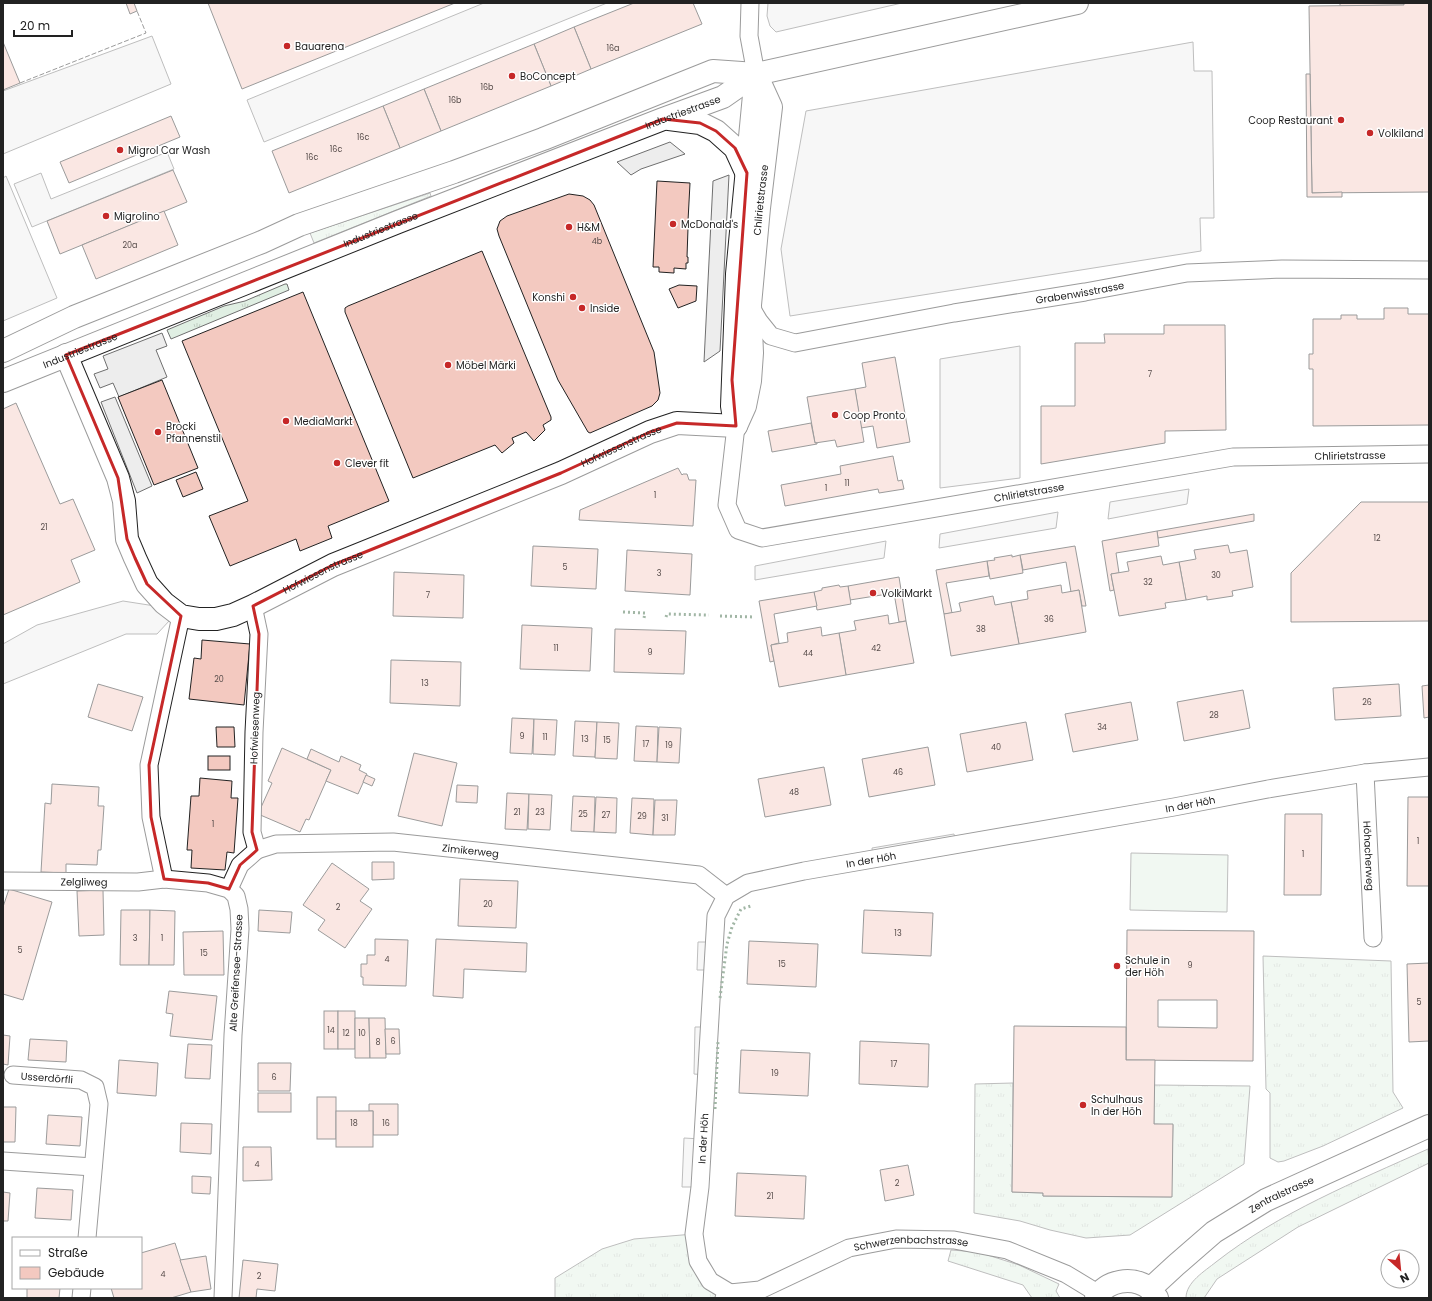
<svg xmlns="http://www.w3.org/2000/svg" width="1432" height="1301" viewBox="0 0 1432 1301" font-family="Poppins,sans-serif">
<defs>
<pattern id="grass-tufts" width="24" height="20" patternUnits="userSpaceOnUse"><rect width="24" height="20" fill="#e0efe3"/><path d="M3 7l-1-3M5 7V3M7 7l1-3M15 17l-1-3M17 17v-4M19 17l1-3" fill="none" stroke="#c0cdc2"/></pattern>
</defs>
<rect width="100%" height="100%" fill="#fff"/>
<g fill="url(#grass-tufts)" stroke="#6f6f6f">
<path d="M430,193L431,196L314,243L310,233Z"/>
<path d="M285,284H287L289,290L171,339L167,330L224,306L245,301Z"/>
<path d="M1263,956L1391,961L1393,1092L1403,1108L1323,1146L1284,1161L1278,1162L1270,1158V1093L1266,1089Z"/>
<path d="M1013,1083L1012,1192L1043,1193V1196L1171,1197L1173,1125L1154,1124V1085L1250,1086L1244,1164L1130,1235L1086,1238L1050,1230L1020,1221L974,1213L975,1084Z"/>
<path d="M1428,1149L1429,1163L1298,1227L1217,1279L1204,1298H1186C1186,1282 1205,1271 1216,1262C1280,1212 1355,1182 1428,1149Z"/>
<path d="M694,1234L724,1298H555V1278L602,1249L634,1239Z"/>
<path d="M951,1250L978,1252L1019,1265L1059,1284L1056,1291L1060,1298H1032L1023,1285L948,1261Z"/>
</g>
<path fill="#e0efe3" stroke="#6f6f6f" d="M1131,853L1228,855L1227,912L1130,910Z"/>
<g fill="#ededed" stroke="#6f6f6f">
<path d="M484,3H607L264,142L247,100Z"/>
<path d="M768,3H902L776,32L770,26L767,16Z"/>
<path d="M152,36L171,84L3,154V91Z"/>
<path d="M1193,42L1194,71H1212L1214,218H1200L1201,251L790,316L781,249L806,111Z"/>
<path d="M670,142L685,154L641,169L631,175L617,162Z"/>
<path d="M167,152L174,169L32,227L14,184L41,173L51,199Z"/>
<path d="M729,175L720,351L704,362L713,181Z"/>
<path d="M6,176L57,298L3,321V178Z"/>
<path d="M162,333L167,346L156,350L167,377L119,397L113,383L100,388L94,374L108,369L103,356Z"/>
<path d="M1020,346V478L940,488V359Z"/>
<path d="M115,397L152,486L137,493L101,402Z"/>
<path d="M1189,489L1187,504L1108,519L1110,502Z"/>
<path d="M1058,512L1056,528L939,548L940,534Z"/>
<path d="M886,541L884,558L755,580V566Z"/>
<path d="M123,601L155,606L170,620L157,634H126L3,684V644L37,625Z"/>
<path d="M954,834L956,844L873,860L872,848Z"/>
<path d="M698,942H713V970H697Z"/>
<path d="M695,1027H708L706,1075L694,1074Z"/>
<path d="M684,1138L701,1139L700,1187H682Z"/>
</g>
<g fill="#f3c9c0" stroke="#222" fill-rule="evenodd">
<path d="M126,3H134L137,11L130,14Z"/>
<path d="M208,3H455L242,89Z"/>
<path d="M634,3H693L702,24L591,69L574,27Z"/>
<path d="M1340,3H1404V5L1340,6Z"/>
<path d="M1404,3H1429V192L1312,193L1309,6L1404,5Z"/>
<path d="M574,27L591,69L551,86L534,44Z"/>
<path d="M3,42L20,83L3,90Z"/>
<path d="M534,44L551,86L441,131L424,89Z"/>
<path d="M1306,74H1310L1312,193L1342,192V197H1307Z"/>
<path d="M424,89L441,131L400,148L383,106Z"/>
<path d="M383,106L400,148L289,193L272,151Z"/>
<path d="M171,116L180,137L69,183L60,162Z"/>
<path d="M173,170L187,202L60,254L47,221Z"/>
<path d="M657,181L690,183L688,221H690V228H688L687,257H688V263H686V269L674,268V273L659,272V267H653Z"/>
<path d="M569,194L583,196L590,200L594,205L654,352L660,393L658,400L652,406L590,433L588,432L558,380L499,236L497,229L500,221L507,216Z"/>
<path d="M164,211L178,245L96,279L82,245Z"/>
<path d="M482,251L551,417V420L543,425L545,430L534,441L526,432L512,438L514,443L502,453L495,445L413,478L345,312V308L348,306Z"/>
<path d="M679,285L697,286L696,301L678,308L669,289Z"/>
<path d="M303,292L389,501L328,526L332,538L300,551L296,539L230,566L209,516L248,501L182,341Z"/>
<path d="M1384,308H1408V314H1429V425L1313,426V369H1309V354H1313V319H1341V315H1357V319H1384Z"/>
<path d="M1164,325H1225L1226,430L1165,431V443L1041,464V406H1075V343H1105L1104,334H1164Z"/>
<path d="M895,357L910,442L877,448L873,426L861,428L855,389L866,387L862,363Z"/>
<path d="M162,380L198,468L154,485L118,397Z"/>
<path d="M855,389L864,442L837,447L835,440L815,443L807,397Z"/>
<path d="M16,403L60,504L73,499L95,550L71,560L80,582L3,615V409Z"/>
<path d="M811,423L815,443H817V444L772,452L768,431Z"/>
<path d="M893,456L898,481L902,480L904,489L879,493L878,489L785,506L781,485L841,474L840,466Z"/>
<path d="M678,468L682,475L683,474H687L689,480H696L693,526L579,520L580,510Z"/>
<path d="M196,472L203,489L183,497L176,480Z"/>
<path d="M1361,502H1429V621L1291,622V573Z"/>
<path d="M1254,514V521L1158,538L1157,531Z"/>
<path d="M1157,531L1159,546L1116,553L1119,573L1111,574L1114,590L1110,591L1102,541Z"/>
<path d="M1228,545L1230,553L1247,550L1253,587L1232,591L1233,596L1207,600V596L1186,600L1179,562L1196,559L1194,550Z"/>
<path d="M533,546L598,549L596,589L531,586Z"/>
<path d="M1075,546L1086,606H1082L1079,590L1071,592L1066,562L1023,570L1020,555Z"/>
<path d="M627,550L692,554L690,595L625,591Z"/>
<path d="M1012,555V557L1020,555L1023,573L990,579L987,561L995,560L994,558Z"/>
<path d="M1161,556L1163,565L1179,562L1186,600L1165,603L1166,608L1119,616L1111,574L1129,571L1127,562Z"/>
<path d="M987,561L989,576L946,583L952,613L944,614L936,570Z"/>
<path d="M394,572L464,575L463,618L393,616Z"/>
<path d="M899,577L906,621L899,622L894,593L850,600L848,586Z"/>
<path d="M839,585L840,587L848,586L851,604L817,610L814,592L822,590V588Z"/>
<path d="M1061,585L1062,593L1079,590L1086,632L1019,644L1011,602L1028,599L1027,591Z"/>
<path d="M814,592L817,606L774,614L779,643L771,645L774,661L770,662L759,601Z"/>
<path d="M993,596L995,605L1011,602L1019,644L951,656L944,614L961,611L959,603Z"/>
<path d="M888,615L889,624L906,621L914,663L846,675L839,633L856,630L854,621Z"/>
<path d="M522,625L592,628L590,671L520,669Z"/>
<path d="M821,627L822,636L839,633L846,675L779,687L771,645L788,642L787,633Z"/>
<path d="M615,629L686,631L684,674L614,672Z"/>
<path d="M202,640L250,644L244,705L189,699L194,658L201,659Z"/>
<path d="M391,660L461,662L460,706L390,703Z"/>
<path d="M98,684L143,697L132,731L88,717Z"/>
<path d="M1399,684L1401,716L1335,720L1333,688Z"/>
<path d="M1429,685V717L1424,718L1422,686Z"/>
<path d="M1243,690L1250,728L1184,741L1177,702Z"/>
<path d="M1131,702L1138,740L1073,752L1065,714Z"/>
<path d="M512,718L534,719L532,754L510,753Z"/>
<path d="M534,719L557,720L555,755L533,754Z"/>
<path d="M575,721L597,722L595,757L573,756Z"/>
<path d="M597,722L619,723L617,759L595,758Z"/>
<path d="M1026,722L1033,760L967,772L960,734Z"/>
<path d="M636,726L658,727L657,762L634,761Z"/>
<path d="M216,727H234L235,747H217Z"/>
<path d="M659,727L681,728L679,763L657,762Z"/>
<path d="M928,747L935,785L869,797L862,759Z"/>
<path d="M282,748L331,770L309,820L306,819L300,832L258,814L272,783L268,781Z"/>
<path d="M311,749L339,762L341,756L361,765L359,770L367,774L358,794L326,781L331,770L307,759Z"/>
<path d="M414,753L457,763L442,826L398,816Z"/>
<rect x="208" y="756" width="22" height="14"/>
<path d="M824,767L831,805L765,817L758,779Z"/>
<path d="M366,775L375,779L372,786L363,782Z"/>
<path d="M200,778L232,781L231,798H238L234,853L227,852L225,870L191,868L192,850H187L191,796H199Z"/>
<path d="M52,784L99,787L98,806H104L101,850H98L97,865L66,864V873L41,872L45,803L51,804Z"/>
<path d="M457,785L478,786L477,803L456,802Z"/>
<path d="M507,793L529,794L527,830L505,829Z"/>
<path d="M529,794L552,795L550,830L528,829Z"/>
<path d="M573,796L595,797L594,832L571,831Z"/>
<path d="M596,797L617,798L616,833L594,832Z"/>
<path d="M1408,797H1429V886H1407Z"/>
<path d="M632,798L654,799L653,835L630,833Z"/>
<path d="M655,800H677L675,835H653Z"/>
<path d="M1285,814H1322L1321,895H1284Z"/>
<path d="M372,862H394V879L372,880Z"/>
<path d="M332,863L369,889L360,901L372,909L345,948L318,930L325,920L303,905Z"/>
<path d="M460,879L518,881L516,928L458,926Z"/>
<path d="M9,889L52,902L23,1000L3,994V907Z"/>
<path d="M103,890L104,935L79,936L77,891Z"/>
<path d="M121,910H150L149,965H120Z"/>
<path d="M150,910L175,911L174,965H149Z"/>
<path d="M259,910L292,912L290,933L258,931Z"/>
<path d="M864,910L933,913L931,956L862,953Z"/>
<path d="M1127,930L1254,931L1253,1061L1126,1060ZM1158,1000H1217V1028L1158,1027Z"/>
<path d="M223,931L224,975H184L183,932Z"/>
<path d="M375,939L408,940L406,986L363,985V977H361V964H367V955H375Z"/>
<path d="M436,939L527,943L526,972L464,969L463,998L433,996Z"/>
<path d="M749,941L818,944L816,987L747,984Z"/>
<path d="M1429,963V1041L1409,1042L1407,964Z"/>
<path d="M169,991L217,996L212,1040L170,1036L173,1014L166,1013Z"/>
<rect x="324" y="1011" width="14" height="38"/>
<rect x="338" y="1011" width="17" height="38"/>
<path d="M355,1018H369L370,1058H355Z"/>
<path d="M369,1018H385L386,1058H370Z"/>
<path d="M1014,1026L1126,1027V1060H1155L1154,1124H1173L1172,1197L1043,1196V1193L1012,1192Z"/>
<path d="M385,1029H399L400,1054H386Z"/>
<path d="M3,1035L10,1036L8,1065L3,1064Z"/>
<path d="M30,1039L67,1041L66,1062L28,1060Z"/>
<path d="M860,1041L929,1044L928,1087L859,1084Z"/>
<path d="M188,1044L212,1045L210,1079L185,1078Z"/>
<path d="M741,1050L810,1053L808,1096L739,1093Z"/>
<path d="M119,1060L158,1063L156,1096L117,1093Z"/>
<path d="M258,1063H291L290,1091H258Z"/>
<rect x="258" y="1093" width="33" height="19"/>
<rect x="317" y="1097" width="19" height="42"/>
<path d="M369,1104H398V1135H373V1111H369Z"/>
<path d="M3,1107H16L15,1142H3Z"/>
<rect x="336" y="1111" width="37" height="36"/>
<path d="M48,1115L82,1117L80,1146L46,1144Z"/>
<path d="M181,1123L212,1124L211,1154L180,1152Z"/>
<path d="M243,1147H271L272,1180L243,1181Z"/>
<path d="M908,1165L914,1195L885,1201L880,1170Z"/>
<path d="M737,1173L806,1176L804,1219L735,1216Z"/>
<path d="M192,1176L211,1177L210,1194L192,1193Z"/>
<path d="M37,1188L73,1190L71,1220L35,1218Z"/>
<path d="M3,1192L10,1193L8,1221H3Z"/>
<path d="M175,1243L191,1292L171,1298H114L111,1288H141V1253Z"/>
<path d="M206,1256L211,1289L191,1292L180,1260Z"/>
<path d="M243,1260L278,1264L275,1291L257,1289L256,1298H239Z"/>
<path d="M27,1288H60L59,1298H27Z"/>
</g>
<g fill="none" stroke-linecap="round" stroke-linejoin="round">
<g stroke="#222" stroke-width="19">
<g id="street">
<path d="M750,3L749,36L756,74"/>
<path id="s1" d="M750,306L759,321L771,336L795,343L954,313L1085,292L1187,273L1282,269L1429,270"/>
<path id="s2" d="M736,426L727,505L738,530L762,538L1233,457L1429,454"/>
<path d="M253,606L259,634L254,732L252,832L257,850"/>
<path id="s3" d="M1365,773L1373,938"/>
<path d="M164,879L151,817L149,765L181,616"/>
<path id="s4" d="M3,881L138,882L164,879L208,883L229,889L236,896L239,909L240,929L233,1035L223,1298"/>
<path id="s5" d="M229,889L240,865L257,850L276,844L393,842L699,875L726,896"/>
<path id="s6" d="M13,1075L81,1080L95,1087L99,1104L87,1238"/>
<path d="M3,1161L93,1167"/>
<path id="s7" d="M730,1293L710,1281L698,1261L694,1234L700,1187L716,916L726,896L748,883L804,871L1174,807L1268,789L1365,773L1429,767"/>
<path d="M81,1298L82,1288"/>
<path id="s8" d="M724,1298L730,1293L760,1290L849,1248L896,1239L954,1240L1007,1250L1066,1274L1099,1294"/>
</g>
</g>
<g stroke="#222" stroke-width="24">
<g id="secondary">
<path d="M669,119L700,123L716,131L735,148L746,172"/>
<path d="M3,351L74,317L262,242L299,225L454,172L543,139L713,71L756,74L1077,3"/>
<path id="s9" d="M66,355L118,478L124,501L127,539L135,558L147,584L164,603L181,616L199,619H216L233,615L253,606L333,565L561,473L650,432L677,423L736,426"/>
<path id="s10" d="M3,381L398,222L663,119L723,97L756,74"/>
<path d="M735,425L732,406L737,274L756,74"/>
<path id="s11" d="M736,426L745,406L750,381L752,353L750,305L759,208L771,107L756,74"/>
<path id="s12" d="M1150,1289L1176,1265L1214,1232L1266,1200L1429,1126"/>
<path d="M1096,1298C1107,1280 1132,1276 1149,1288C1152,1291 1154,1295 1157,1298"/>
</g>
</g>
<use href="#street" stroke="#fff" stroke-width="17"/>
<use href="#secondary" stroke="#fff" stroke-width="22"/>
<g stroke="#2f5e38" stroke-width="3" stroke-dasharray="2 3" stroke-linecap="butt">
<path d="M623,612L645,613L644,618"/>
<path d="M720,616L755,617"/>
<path d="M666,617L667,614L709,615"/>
<path d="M720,998L727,944L732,927L741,909L751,906"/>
<path d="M715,1109L718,1041"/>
</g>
<path stroke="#222" stroke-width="1" stroke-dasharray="5 2" stroke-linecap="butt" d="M20,83L146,33L137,11"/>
</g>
<path d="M0 0H1432V1301H0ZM663,119L700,123L716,131L735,148L747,173L732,380L736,426L677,423L650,432L561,473L333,565L253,606L259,634L252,832L257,850L240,865L229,889L208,883L164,879L151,817L149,765L181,616L147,584L135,558L127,539L118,478L66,355Z" fill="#fff" fill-opacity=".55" fill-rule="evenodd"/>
<path fill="none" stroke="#c62828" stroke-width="3" stroke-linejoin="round" d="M663,119L700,123L716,131L735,148L747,173L732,380L736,426L677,423L650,432L561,473L333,565L253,606L259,634L252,832L257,850L240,865L229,889L208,883L164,879L151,817L149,765L181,616L147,584L135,558L127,539L118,478L66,355Z"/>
<g fill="#c62828" stroke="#fff" stroke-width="1.5">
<circle cx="287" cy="46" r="4"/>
<circle cx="512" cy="76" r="4"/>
<circle cx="1341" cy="120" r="4"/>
<circle cx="1370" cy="133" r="4"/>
<circle cx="120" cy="150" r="4"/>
<circle cx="106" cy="216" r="4"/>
<circle cx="673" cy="224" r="4"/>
<circle cx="569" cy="227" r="4"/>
<circle cx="573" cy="297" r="4"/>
<circle cx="582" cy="308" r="4"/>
<circle cx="448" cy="365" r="4"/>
<circle cx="835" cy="415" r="4"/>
<circle cx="286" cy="421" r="4"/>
<circle cx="158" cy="432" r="4"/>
<circle cx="337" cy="463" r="4"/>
<circle cx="873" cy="593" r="4"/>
<circle cx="1117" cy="966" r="4"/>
<circle cx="1083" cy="1105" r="4"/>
</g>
<g text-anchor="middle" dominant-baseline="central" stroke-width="3" stroke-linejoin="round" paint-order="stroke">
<g font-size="8" fill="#564c4a">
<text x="613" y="48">16a</text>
<text x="487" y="87">16b</text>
<text x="455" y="100">16b</text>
<text x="363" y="137">16c</text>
<text x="336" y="149">16c</text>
<text x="312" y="157">16c</text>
<text x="597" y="241">4b</text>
<text x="130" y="245">20a</text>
<text x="1150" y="374">7</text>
<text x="847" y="483">11</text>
<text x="826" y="488">1</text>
<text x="655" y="495">1</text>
<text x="44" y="527">21</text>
<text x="1377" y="538">12</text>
<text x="565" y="567">5</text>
<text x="659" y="573">3</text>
<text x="1216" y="575">30</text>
<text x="1148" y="582">32</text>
<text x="428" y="595">7</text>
<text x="1049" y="619">36</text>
<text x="981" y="629">38</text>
<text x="556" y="648">11</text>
<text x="876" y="648">42</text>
<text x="650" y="652">9</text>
<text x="808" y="653">44</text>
<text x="219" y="679">20</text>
<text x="425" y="683">13</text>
<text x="1367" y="702">26</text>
<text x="1214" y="715">28</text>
<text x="1102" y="727">34</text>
<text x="522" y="736">9</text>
<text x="545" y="737">11</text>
<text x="585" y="739">13</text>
<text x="607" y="740">15</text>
<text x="646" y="744">17</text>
<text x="669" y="745">19</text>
<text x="996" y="747">40</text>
<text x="898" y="772">46</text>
<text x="794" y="792">48</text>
<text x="517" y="812">21</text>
<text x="540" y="812">23</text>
<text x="583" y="814">25</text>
<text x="606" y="815">27</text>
<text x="642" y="816">29</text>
<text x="665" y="818">31</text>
<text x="213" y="824">1</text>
<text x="1418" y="841">1</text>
<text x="1303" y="854">1</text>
<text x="488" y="904">20</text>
<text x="338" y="907">2</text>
<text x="898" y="933">13</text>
<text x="135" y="938">3</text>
<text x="162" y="938">1</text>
<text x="20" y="950">5</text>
<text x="204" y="953">15</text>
<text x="387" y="959">4</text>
<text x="782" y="964">15</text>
<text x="1190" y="965">9</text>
<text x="1419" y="1002">5</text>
<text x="331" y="1030">14</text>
<text x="346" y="1033">12</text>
<text x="362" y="1033">10</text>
<text x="393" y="1041">6</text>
<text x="378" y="1042">8</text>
<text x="894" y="1064">17</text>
<text x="775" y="1073">19</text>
<text x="274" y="1077">6</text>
<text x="354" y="1123">18</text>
<text x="386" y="1123">16</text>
<text x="257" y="1164">4</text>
<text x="897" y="1183">2</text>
<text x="770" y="1196">21</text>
<text x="163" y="1274">4</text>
<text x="259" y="1276">2</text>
</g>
<g font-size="10" fill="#222" stroke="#fff" text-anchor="start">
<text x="295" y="46">Bauarena</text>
<text x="520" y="76">BoConcept</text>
<text x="1333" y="120" text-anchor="end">Coop Restaurant</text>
<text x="1378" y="133">Volkiland</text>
<text x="128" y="150">Migrol Car Wash</text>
<text x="114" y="216">Migrolino</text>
<text x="681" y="224">McDonald's</text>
<text x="577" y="227">H&amp;M</text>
<text x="565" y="297" text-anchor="end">Konshi</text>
<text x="590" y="308">Inside</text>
<text x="456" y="365">Möbel Märki</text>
<text x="843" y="415">Coop Pronto</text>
<text x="294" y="421">MediaMarkt</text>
<text x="166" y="426">Brocki<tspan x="166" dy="12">Pfannenstil</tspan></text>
<text x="345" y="463">Clever fit</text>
<text x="881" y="593">VolkiMarkt</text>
<text x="1125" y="960">Schule in<tspan x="1125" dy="12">der Höh</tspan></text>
<text x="1091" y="1099">Schulhaus<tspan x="1091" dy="12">In der Höh</tspan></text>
</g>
<g font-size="10" fill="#222" stroke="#fff">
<text stroke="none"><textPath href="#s10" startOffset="731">Industriestrasse</textPath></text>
<text stroke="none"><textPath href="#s11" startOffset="229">Chlirietstrasse</textPath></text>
<text stroke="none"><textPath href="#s10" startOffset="407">Industriestrasse</textPath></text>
<text stroke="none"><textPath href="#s1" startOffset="351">Grabenwisstrasse</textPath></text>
<text stroke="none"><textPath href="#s10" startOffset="83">Industriestrasse</textPath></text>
<text stroke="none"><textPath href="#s9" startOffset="768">Hofwiesenstrasse</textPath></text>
<text stroke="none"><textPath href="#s2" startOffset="727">Chlirietstrasse</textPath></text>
<text stroke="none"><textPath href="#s2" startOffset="403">Chlirietstrasse</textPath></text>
<text stroke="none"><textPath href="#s9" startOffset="444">Hofwiesenstrasse</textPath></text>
<text transform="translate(255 728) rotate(-88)">Hofwiesenweg</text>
<text stroke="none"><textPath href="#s7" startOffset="890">In der Höh</textPath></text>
<text stroke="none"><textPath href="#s5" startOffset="264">Zimikerweg</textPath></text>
<text stroke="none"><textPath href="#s3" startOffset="83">Höhacherweg</textPath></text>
<text stroke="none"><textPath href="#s7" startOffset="566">In der Höh</textPath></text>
<text stroke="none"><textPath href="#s4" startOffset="81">Zelgliweg</textPath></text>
<text transform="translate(236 973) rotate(-87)">Alte Greifensee-Strasse</text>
<text stroke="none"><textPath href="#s6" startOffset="34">Usserdörfli</textPath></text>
<text stroke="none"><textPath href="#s7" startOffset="170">In der Höh</textPath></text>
<text stroke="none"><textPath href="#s12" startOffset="163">Zentralstrasse</textPath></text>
<text stroke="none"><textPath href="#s8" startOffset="199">Schwerzenbachstrasse</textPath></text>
</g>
</g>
<rect width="1432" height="1301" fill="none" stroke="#222222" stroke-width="8"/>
<rect x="12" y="1237" width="130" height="52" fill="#ffffff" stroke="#a7a7a7"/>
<rect x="20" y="1250" width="20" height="6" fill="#ffffff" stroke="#a7a7a7"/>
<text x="48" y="1257" font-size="12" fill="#222222">Straße</text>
<rect x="20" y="1267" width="20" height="12" fill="#f3c9c0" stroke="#a7a7a7"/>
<text x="48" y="1277" font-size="12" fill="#222222">Gebäude</text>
<g transform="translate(1400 1269) rotate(153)"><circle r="19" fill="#ffffff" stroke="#a7a7a7"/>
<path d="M0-3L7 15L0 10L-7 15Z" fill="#c62828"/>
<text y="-6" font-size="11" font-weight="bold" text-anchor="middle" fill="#222222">N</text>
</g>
<path d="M14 30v6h58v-6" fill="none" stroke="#222222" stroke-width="2"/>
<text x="20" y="30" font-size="12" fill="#222222" stroke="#ffffff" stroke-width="3" paint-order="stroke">20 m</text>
</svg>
